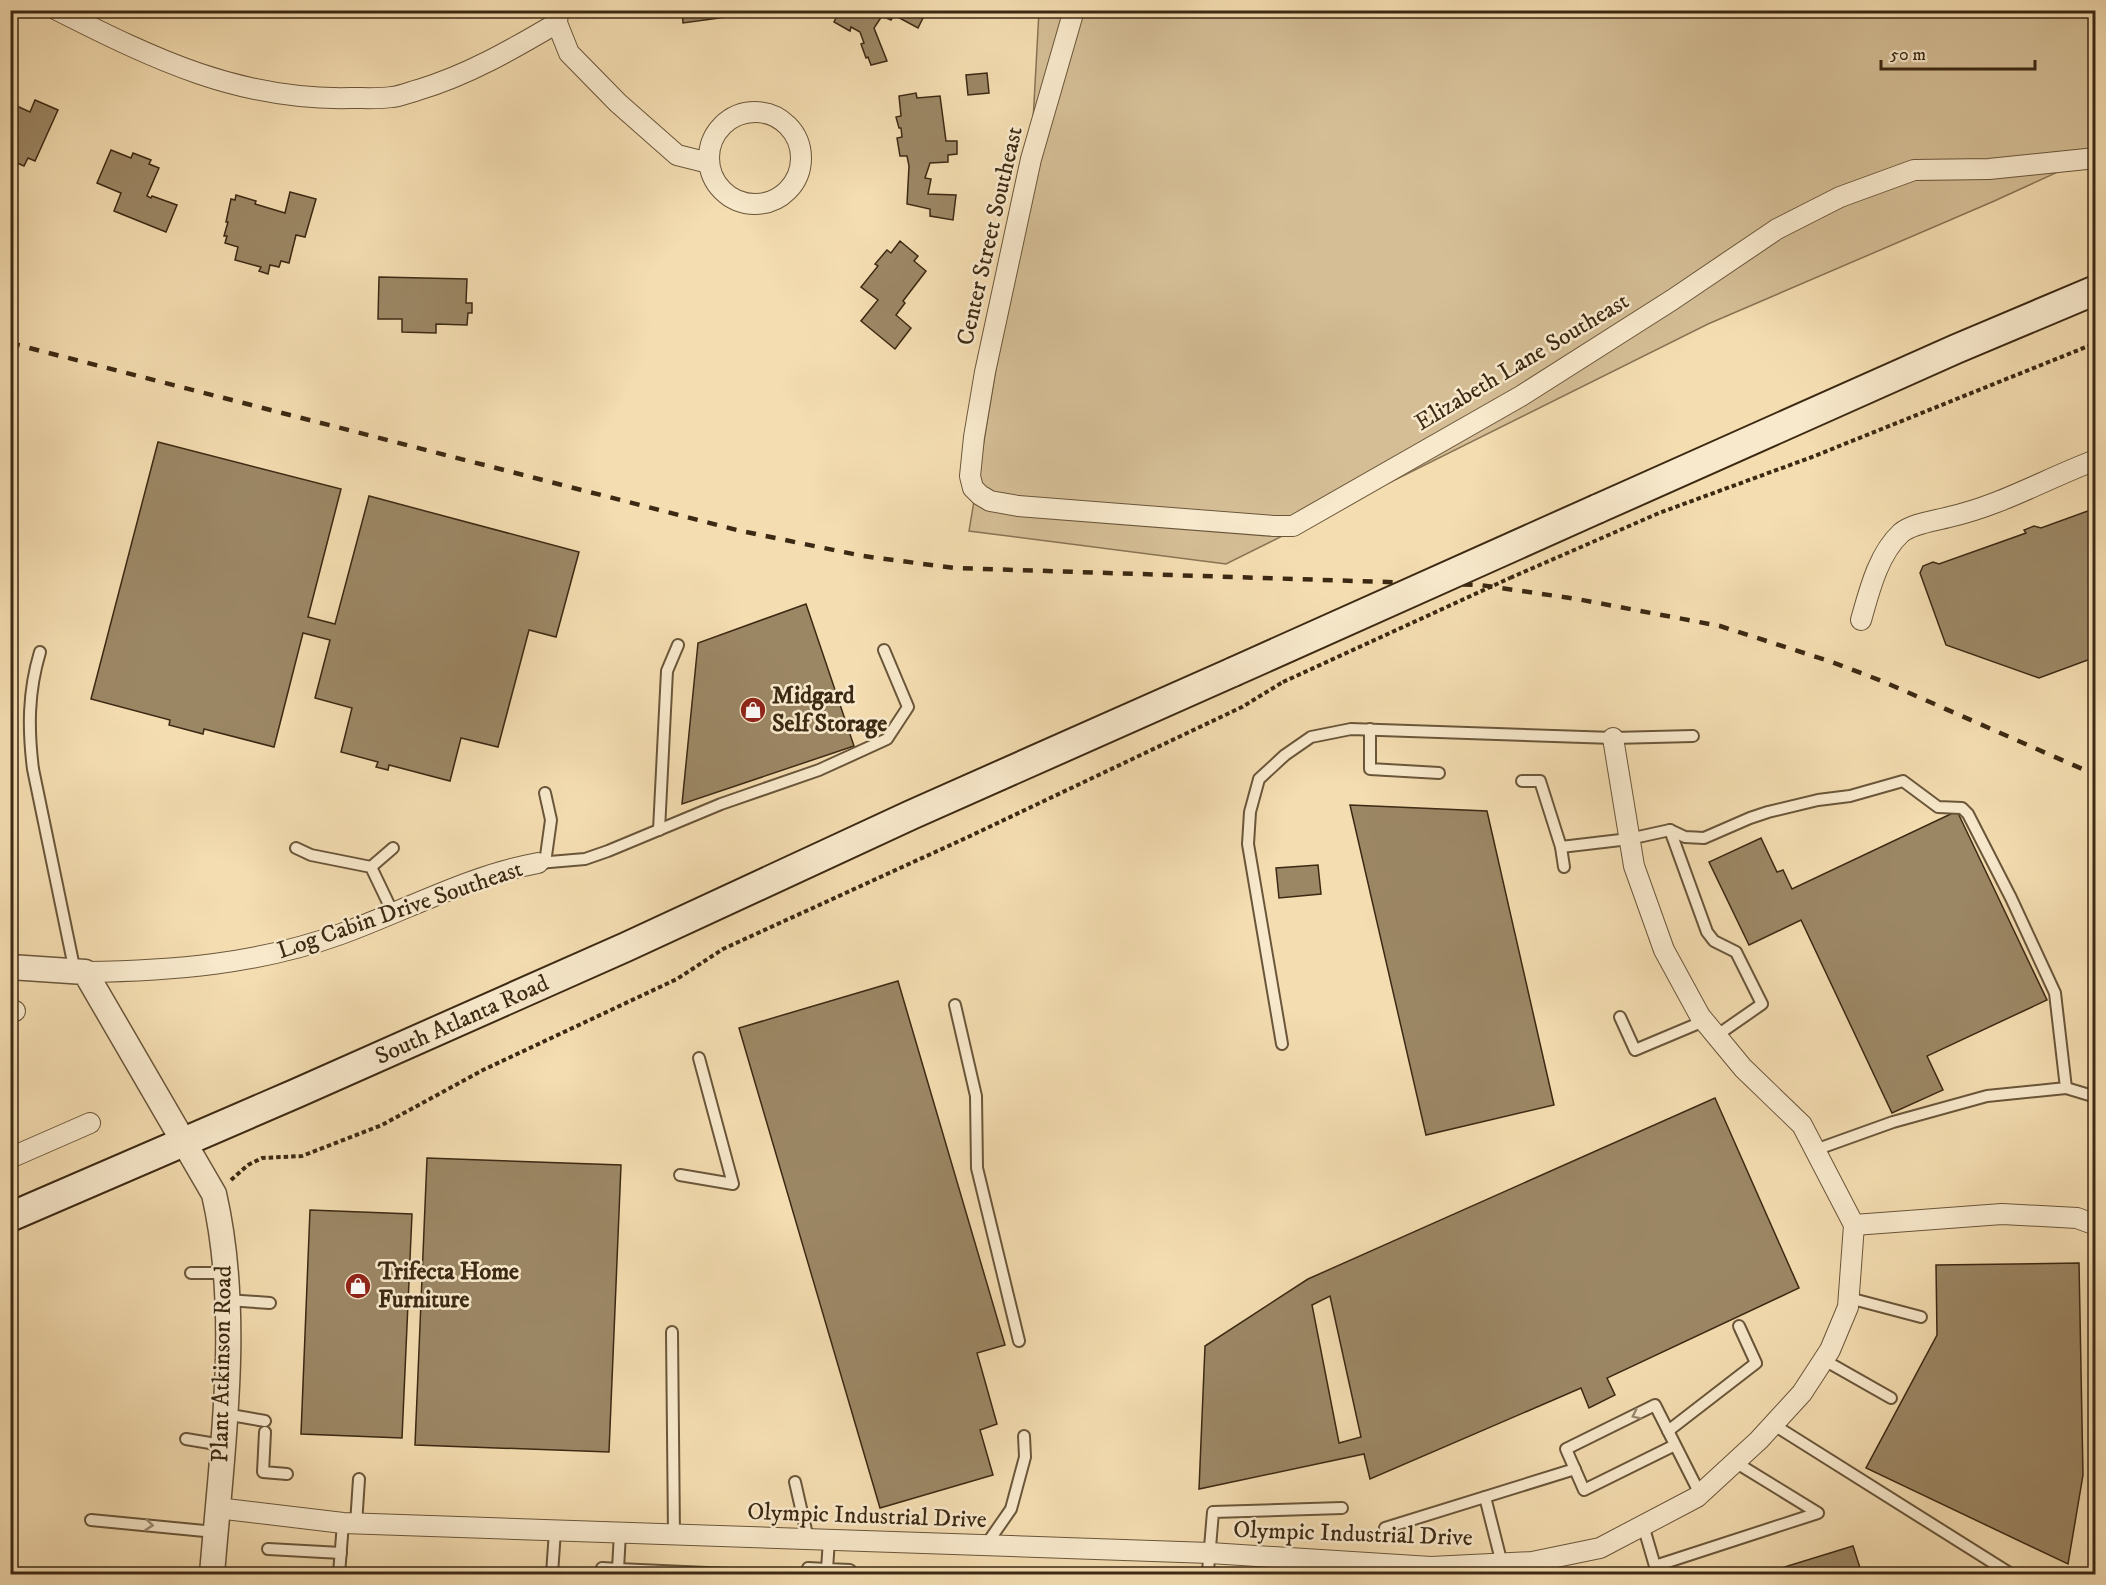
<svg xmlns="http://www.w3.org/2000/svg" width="2106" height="1585" viewBox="0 0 2106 1585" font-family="'IM FELL DW Pica',serif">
<rect width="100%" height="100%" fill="#f4ddb1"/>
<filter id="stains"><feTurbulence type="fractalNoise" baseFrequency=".00333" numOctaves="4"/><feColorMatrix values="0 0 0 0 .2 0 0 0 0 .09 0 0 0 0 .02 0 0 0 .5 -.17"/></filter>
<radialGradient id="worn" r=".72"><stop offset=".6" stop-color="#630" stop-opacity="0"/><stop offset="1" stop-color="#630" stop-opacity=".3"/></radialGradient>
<path fill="#d5be96" stroke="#887454" stroke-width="1.5" d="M1039,11H2095V155L1992,202L1708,324L1226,564L969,531L1031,158Z"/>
<g fill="#9c8765" stroke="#3c2913" stroke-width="1.5" fill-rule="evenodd">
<path d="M682,10H779L683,23Z"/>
<path d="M927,10L918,28L894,15L891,20L882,16L874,28L887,61L871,65L868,57L866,58L861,44L864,43L860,32L851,27L850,31L834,22L837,16L831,12L826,13L821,10Z"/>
<path d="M987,73L989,93L968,95L966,75Z"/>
<path d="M916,93L917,98L940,96L946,141H957V154L948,155V162L930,163L925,178L931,179L928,194L956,195L953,220L930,216V209L907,204L909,166L907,156H900L897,138L902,137L901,128H899L896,117L901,116L899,96Z"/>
<path d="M35,100L58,110L35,161L28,158L24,166L10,160V103L30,112Z"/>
<path d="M111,150L131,158L133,153L151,160L149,164L159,168L147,196L151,198L152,196L177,205L166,232L114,211L121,193L97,183Z"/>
<path d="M290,192L316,199L305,237L296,235L289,263L281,261L279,267L270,265L268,274L259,271L261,267L235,260L238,247L225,243L227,236H224L228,222H226L231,199L235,200L236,195L256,201L255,204L285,213Z"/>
<path d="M900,241L918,256L914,261L926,271L903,301L905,303L896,315L911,328L895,349L861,321L878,300L861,287L878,266L875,264L887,250L891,253Z"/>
<path d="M379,277L467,279L466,303H472V313H468L467,325L436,324V333L402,332V319H378Z"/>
<path d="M158,442L341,489L308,617L335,624L369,496L579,552L556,637L529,630L498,747L461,738L450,781L389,765L388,770L376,767L378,762L341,752L352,708L315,698L330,640L303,633L274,747L204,729L203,734L169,725L170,720L91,699Z"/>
<path d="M2096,508V657L2039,678L1946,645L1920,573L1923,566L1933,562L1939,564L2026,533L2024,530L2034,526L2041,528Z"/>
<path d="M806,604L854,746L682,804L698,643Z"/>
<path d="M1350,805L1487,811L1554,1105L1426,1135Z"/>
<path d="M1957,811L2047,1000L1927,1056L1943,1090L1892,1113L1801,920L1749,945L1709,862L1761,838L1777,872L1783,870L1792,889Z"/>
<path d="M1318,865L1321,894L1279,898L1276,868Z"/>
<path d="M898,981L1005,1345L977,1353L997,1424L980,1430L993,1475L880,1508L739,1028Z"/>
<path d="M1715,1098L1799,1288L1607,1378L1615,1395L1589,1408L1581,1388L1370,1479L1364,1454L1199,1489L1205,1346L1308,1279ZM1330,1296L1361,1437L1339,1443L1312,1305Z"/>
<path d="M427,1158L621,1165L609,1452L415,1445Z"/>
<path d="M310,1210L412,1214L402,1438L301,1434Z"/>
<path d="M2079,1263L2083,1475L2068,1564L1866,1468L1937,1335L1936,1265Z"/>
<path d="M1853,1546L1862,1574H1762Z"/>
</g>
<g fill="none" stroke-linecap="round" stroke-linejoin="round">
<g stroke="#6a563a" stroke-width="14">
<g id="service">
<path d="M40,652C28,692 28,729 33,769L75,972"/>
<path d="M1370,729V769L1439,773"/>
<path d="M1522,781H1540L1561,847"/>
<path d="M659,830L667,671L678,645"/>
<path d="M1670,830L1685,837L1704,838L1750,818L1768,812L1818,800L1850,796L1903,781L1938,807L1962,808L1968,814L2011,898L2055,993L2066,1088L1987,1096L1893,1122L1815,1150"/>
<path d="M296,848L311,855L371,867L393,913"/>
<path d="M538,863L585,859L608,851L721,804L819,770L887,739L908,707L884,650"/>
<path d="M545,863L551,820L545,793"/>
<path d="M371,867L393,848"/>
<path d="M1564,867L1561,847L1629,839L1670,830L1707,932L1714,941L1736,952L1762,1004L1716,1036"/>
<path d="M955,1005L976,1096L977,1168L1019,1341"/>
<path d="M1620,1017L1635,1050L1704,1021"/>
<path d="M1282,1044L1248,844L1250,812L1259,779L1285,755L1311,737L1351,729L1613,738L1693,736"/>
<path d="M2066,1088L2096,1097"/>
<path d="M680,1175L733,1184L699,1058"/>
<path d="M191,1273H227"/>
<path d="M1849,1298L1921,1317"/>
<path d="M227,1300L270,1303"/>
<path d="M672,1332L674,1535"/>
<path d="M1824,1360L1891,1398"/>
<path d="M225,1414L265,1421"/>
<path d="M1774,1425L2011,1574"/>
<path d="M1668,1431L1756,1363L1739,1326"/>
<path d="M265,1432L263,1472L287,1474"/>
<path d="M186,1439L222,1445"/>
<path d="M1675,1445L1584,1490L1566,1449L1655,1405L1700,1494"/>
<path d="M795,1482L808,1539"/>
<path d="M1485,1497L1502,1564"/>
<path d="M91,1520L215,1532"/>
<path d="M356,1524L359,1479"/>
<path d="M1643,1525L1655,1566L1818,1513L1735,1462"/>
<path d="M1385,1528L1575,1469"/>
<path d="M829,1540L827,1569L850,1570"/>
<path d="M986,1545L1011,1509L1025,1457L1024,1436"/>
<path d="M268,1549L341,1553"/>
<path d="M602,1568L618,1569L620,1533"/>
<path d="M618,1569L729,1574"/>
<path d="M1208,1571L1213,1512L1342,1508"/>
<path d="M339,1574L343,1523"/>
<path d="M552,1574L555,1531"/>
<path d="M808,1574V1568L827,1569"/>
</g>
</g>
<g stroke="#6a563a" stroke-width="22">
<g id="minor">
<path d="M57,10C154,59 240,101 351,98C364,98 379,99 392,97C401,96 410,92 418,90C468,75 513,49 557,23"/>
<path d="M1074,10L1031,159L985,372L974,437L970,476L973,488L980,495L990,501L1018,506L1274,526H1293L1521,396L1672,300L1777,229L1840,197L1914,170L1989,169L2096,158"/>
<path d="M558,11L557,23L569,53L618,103L677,155L709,163"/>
<circle cx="755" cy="158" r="46"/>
<path d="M1861,620C1869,592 1878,554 1901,533C1913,523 1935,521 1949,517C2000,506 2047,478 2096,460"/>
<path d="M85,972C172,971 258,964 341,934C407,910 468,876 538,863"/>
<path d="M10,1011H15"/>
<path d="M10,1158L90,1123"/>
<path d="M1854,1225L2002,1214L2077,1218L2096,1225"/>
<path d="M217,1508L343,1523L1210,1553L1431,1567L1532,1562L1600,1548L1697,1497L1759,1440L1802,1393L1830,1350L1848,1307L1854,1225L1802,1125L1743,1068L1700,1016L1664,950L1634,866L1613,738"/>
</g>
</g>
<g stroke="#6a563a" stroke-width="27">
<path id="tertiary" d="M10,967L85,972L214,1194C242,1316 222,1450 212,1574"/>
</g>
<g stroke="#3c2913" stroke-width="32">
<g id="secondary">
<path d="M1597,509L1956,349L2096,290"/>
<path d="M10,1217L297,1093L626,947L911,815L1233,672"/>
</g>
</g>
<g stroke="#3c2913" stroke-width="4" stroke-dasharray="4.5 3" stroke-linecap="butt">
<path d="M1510,578L1659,513L1812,457L2096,343"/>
<path d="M231,1180L248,1165L262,1158L302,1156L382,1125L483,1070L677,979L723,949L968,837L1242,707L1283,682"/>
</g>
<use href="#service" stroke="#f8e9cc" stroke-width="10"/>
<use href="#minor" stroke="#f8e9cc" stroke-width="20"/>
<use href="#tertiary" stroke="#f8e9cc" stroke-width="24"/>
<use href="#secondary" stroke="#f8e9cc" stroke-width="28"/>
<path stroke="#3c2913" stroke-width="4.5" stroke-dasharray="10 10" stroke-linecap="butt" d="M10,343L741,531L863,556L954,568L1480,585L1577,599L1720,626L1829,661L1882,681L2096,775"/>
<g stroke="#3c2913" stroke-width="32" stroke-linecap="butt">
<path id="secondary-bridge" d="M1233,672L1597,509"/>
</g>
<path stroke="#3c2913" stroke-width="4" stroke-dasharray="4.5 3" stroke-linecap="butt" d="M1283,682L1510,578"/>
<use href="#secondary-bridge" stroke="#f8e9cc" stroke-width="28"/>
</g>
<defs><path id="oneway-chevron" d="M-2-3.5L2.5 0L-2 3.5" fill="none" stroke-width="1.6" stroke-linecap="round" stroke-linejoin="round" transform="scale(1.5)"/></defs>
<g stroke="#9a8970">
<use href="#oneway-chevron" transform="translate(1636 1415) rotate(154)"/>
<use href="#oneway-chevron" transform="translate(149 1525) rotate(6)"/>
</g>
<defs>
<g id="shop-disc" transform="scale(1.35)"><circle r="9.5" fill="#8f2418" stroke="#f8e9cc"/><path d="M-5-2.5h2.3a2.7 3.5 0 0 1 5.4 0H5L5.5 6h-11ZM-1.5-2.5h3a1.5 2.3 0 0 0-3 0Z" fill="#fff"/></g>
</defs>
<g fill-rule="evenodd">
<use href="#shop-disc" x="753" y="710"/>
<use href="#shop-disc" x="358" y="1286"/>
</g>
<g text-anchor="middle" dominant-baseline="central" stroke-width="5" stroke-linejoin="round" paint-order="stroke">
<g font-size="24" fill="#3c2913" stroke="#f8e9cc">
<text transform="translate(990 236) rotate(-77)">Center Street Southeast</text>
<text transform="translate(1522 362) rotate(-31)">Elizabeth Lane Southeast</text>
<text transform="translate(400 910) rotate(-19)">Log Cabin Drive Southeast</text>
<text transform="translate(462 1020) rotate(-24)">South Atlanta Road</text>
<text transform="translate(222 1364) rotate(-89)">Plant Atkinson Road</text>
<text transform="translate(867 1516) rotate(2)">Olympic Industrial Drive</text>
<text transform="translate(1353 1534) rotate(2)">Olympic Industrial Drive</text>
</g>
<g font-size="24" font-weight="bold" fill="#3c2913" stroke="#f8e9cc" text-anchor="start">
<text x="772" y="696">Midgard<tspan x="772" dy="28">Self Storage</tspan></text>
<text x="378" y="1272">Trifecta Home<tspan x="378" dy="28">Furniture</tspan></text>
</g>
</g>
<rect width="2106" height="1585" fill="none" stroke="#f4ddb1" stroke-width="36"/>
<rect x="12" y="12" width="2082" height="1561" fill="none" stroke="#3c2913" stroke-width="3"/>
<rect x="18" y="18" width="2070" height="1549" fill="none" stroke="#3c2913" stroke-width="1.5"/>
<path d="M1881 60v9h154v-9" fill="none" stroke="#3c2913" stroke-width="3"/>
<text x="1890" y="60" font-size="18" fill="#3c2913" stroke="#f8e9cc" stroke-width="4.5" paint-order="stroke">50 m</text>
<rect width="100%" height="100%" filter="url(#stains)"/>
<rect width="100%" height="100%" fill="url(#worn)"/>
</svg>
